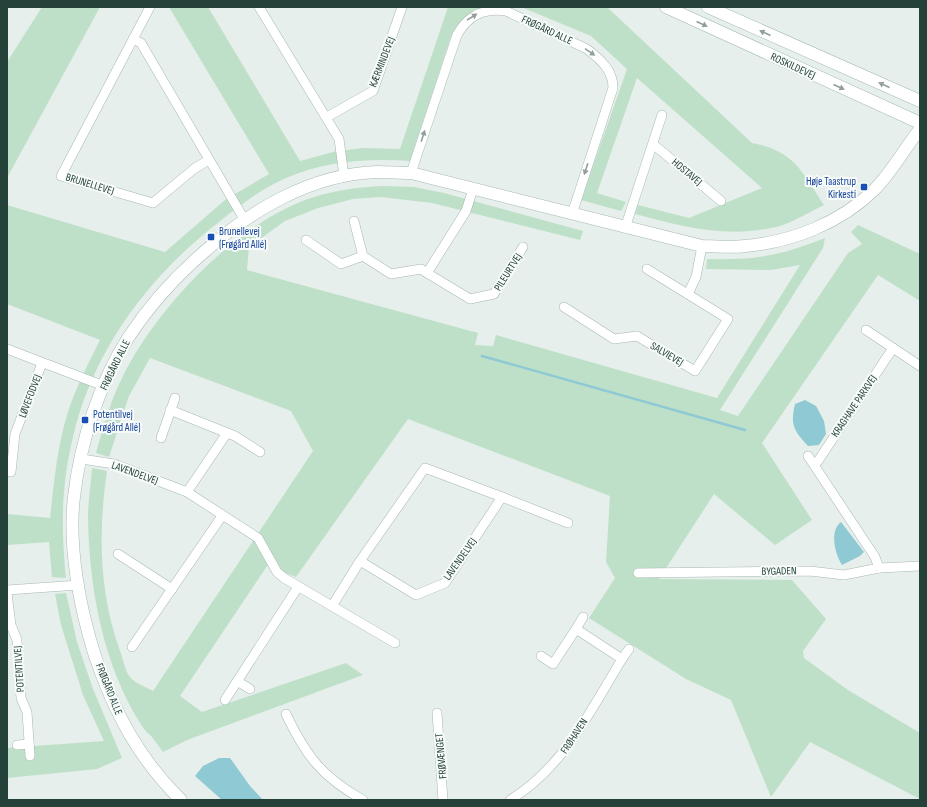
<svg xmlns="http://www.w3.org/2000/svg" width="927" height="807" viewBox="0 0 927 807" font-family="'Sofia Sans Condensed',sans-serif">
<rect width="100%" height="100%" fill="#e6efeb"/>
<g fill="#bfe0c8">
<path d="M42,7H100L7,178V62Z"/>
<path d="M169,7H208L300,161L333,152L362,148L400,149L448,7H485L472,12L465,17L451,36L410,161C368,158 325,161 286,178C261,189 240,205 219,222C149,276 93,350 73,437C61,487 61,528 66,578L52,577L49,542L7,545V514L50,518C54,483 57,448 67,415C75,389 88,364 100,340L7,304V205L165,252L225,200L269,174Z"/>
<path d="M521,7H607L752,143C795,151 802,172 824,205C811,211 797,220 783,225C732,240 684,227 635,214L638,205L689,218L762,188L637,78L597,193L626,202L621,211L581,200L627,69L591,36Z"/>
<path d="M383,186L414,187L444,193L583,231L580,240L432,203L381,197L353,199L318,208L285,221L249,247L247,270L478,333L475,345L493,346L496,335L717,398L800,265L771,270L706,269L707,259C755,260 780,256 825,238L823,248L720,410L738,416L848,253L862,244L851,232L858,225L920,254V301L878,275L762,443L812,520L775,545L714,494L659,579L792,580L826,619L803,651L804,658L848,690L920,733V799L810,742L771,797L731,700L686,679L589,618L615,578L606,562L610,496L408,419L296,577L267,566L180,696L202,712L346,663L363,675L187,740L163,752C159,747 156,742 152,737C149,734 145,731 142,726C103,666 89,588 88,517C88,501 91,484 92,468L107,471C98,533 99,592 120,651C123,658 125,671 130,677C135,683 146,687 153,691L313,451L291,411L150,358L129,396L109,457L96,453C103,428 110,402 122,378C156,308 238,221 314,197C337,190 359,187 383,186Z"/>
<path d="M66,593L77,642L93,689L122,758L97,769L7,778V748L104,741L83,695L61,625L55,594Z"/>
</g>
<g fill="#8ec9d4">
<path d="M805,400L816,406L824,421L826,434L819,445L808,446C794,431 790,425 795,404Z"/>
<path d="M841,522L864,552L860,556L842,565C835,554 829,531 841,522Z"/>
<path d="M219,758H230L250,786L263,800H222L195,776L203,766Z"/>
</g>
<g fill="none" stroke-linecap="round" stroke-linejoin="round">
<path stroke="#8ec9d4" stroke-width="2.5" d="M482,356L745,430"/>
<g stroke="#a8b8b2" stroke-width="10">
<g id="minor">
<path d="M150,7L61,176L153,203L195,168L209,160"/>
<path d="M259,7L339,139L344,176"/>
<path d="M133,39L141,43L244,219"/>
<path d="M327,117L373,91L402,7"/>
<path d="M653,144L721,201"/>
<path d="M411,173L457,35C468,15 484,8 506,11L587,49C601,60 613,70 613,88L572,214"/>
<path d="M473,189L466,211L427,273L470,299L494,294L523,247"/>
<path d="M354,221L363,256L391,274L421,269L427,273"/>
<path d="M625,228L662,115"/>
<path d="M306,240L341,264L363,256"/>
<path d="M688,294L696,277L702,246"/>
<path d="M564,307L614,339L637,336L695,371L728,319L647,269"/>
<path d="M866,330L920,366"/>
<path d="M7,349L104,386"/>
<path d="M170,410L235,436L260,452"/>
<path d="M161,438L175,398"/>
<path d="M808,456L875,557L879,568"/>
<path d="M82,459L114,464L187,492L258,538L277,572L284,578L395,643"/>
<path d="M814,464L818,461L893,348"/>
<path d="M7,471L11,472L15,434L42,363"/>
<path d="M187,492L227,433"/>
<path d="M118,554L172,589"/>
<path d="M360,561L425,468L502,497"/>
<path d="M638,573L810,571L844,575L879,568L920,566"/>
<path d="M7,590L79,585"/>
<path d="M7,593L11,625L17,640L21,698L27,712L30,756"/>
<path d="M332,606L360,561L416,595L445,583L502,497L568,523"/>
<path d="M576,629L583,617"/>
<path d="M132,647L222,516"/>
<path d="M622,659L629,649"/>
<path d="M237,681L250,689"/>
<path d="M225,700L298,587"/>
<path d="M437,713L443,800"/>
<path d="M286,714C306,756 322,777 363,800"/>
<path d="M17,745L29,744"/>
<path d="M510,800C563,768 591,710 622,659L576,629L553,664L541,656"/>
</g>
</g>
<g stroke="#a8b8b2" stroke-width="13">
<path id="tertiary" d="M181,800C139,759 114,712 95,656C80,609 68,547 74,497C80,443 99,384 128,338C149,306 175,277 204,252C251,210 312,174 377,172C389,172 400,173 411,173L702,246C716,246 731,248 745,246C792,242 840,223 874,190C892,172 904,149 920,129"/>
</g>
<g stroke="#a4bbb3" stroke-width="13">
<g id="secondary">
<path d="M666,7L920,123"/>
<path d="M708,7L920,101"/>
</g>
</g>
<use href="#minor" stroke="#fff" stroke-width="9"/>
<use href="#tertiary" stroke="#fff" stroke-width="12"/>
<use href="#secondary" stroke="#fff" stroke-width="12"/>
</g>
<defs><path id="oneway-solid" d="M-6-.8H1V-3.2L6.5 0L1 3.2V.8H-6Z"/></defs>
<g fill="#92a09c">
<use href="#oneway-solid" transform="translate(472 17) rotate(-32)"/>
<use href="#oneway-solid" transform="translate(702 24) rotate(25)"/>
<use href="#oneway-solid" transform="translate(765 33) rotate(-156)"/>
<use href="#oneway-solid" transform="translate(590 52) rotate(34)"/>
<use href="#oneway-solid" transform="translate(884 85) rotate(-156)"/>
<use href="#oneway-solid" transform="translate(839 87) rotate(24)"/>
<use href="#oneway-solid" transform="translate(423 136) rotate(-72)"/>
<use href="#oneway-solid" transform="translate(586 169) rotate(108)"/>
</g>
<g fill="#1a4fb4" stroke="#f7fbf9" stroke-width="1.5">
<rect x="860" y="183" width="8" height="8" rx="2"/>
<rect x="207" y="233" width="8" height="8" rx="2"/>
<rect x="81" y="416" width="8" height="8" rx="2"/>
</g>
<g text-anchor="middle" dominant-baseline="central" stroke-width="4" stroke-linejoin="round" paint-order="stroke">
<g font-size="11" fill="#24423a" stroke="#f7fbf9">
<text transform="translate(547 30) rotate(25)">FRØGÅRD ALLE</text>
<text transform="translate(382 62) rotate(-69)">KÆRMINDEVEJ</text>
<text transform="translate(793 66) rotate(25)">ROSKILDEVEJ</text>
<text transform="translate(687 172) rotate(40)">HOSTAVEJ</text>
<text transform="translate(90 184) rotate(17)">BRUNELLEVEJ</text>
<text transform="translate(508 272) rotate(-58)">PILEURTVEJ</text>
<text transform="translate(667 354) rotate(31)">SALVIEVEJ</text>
<text transform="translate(115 365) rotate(-64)">FRØGÅRD ALLE</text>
<text transform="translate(30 396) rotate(-69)">LØVEFODVEJ</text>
<text transform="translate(854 406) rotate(-56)">KRAGHAVE PARKVEJ</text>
<text transform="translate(135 473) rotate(20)">LAVENDELVEJ</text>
<text transform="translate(460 559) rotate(-55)">LAVENDELVEJ</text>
<text transform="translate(779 571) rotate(-1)">BYGADEN</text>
<text transform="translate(19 669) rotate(-94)">POTENTILVEJ</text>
<text transform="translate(109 689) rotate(68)">FRØGÅRD ALLE</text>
<text transform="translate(574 736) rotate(-57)">FRØHAVEN</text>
<text transform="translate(441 756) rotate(-95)">FRØVÆNGET</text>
</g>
<g font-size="11" fill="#164399" stroke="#f7fbf9" text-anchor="start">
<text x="856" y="181" text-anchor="end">Høje Taastrup<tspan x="856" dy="13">Kirkesti</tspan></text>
<text x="219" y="231">Brunellevej<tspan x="219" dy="13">(Frøgård Allé)</tspan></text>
<text x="93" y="414">Potentilvej<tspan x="93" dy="13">(Frøgård Allé)</tspan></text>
</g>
</g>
<rect width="927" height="807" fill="none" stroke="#24423a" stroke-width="16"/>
</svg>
